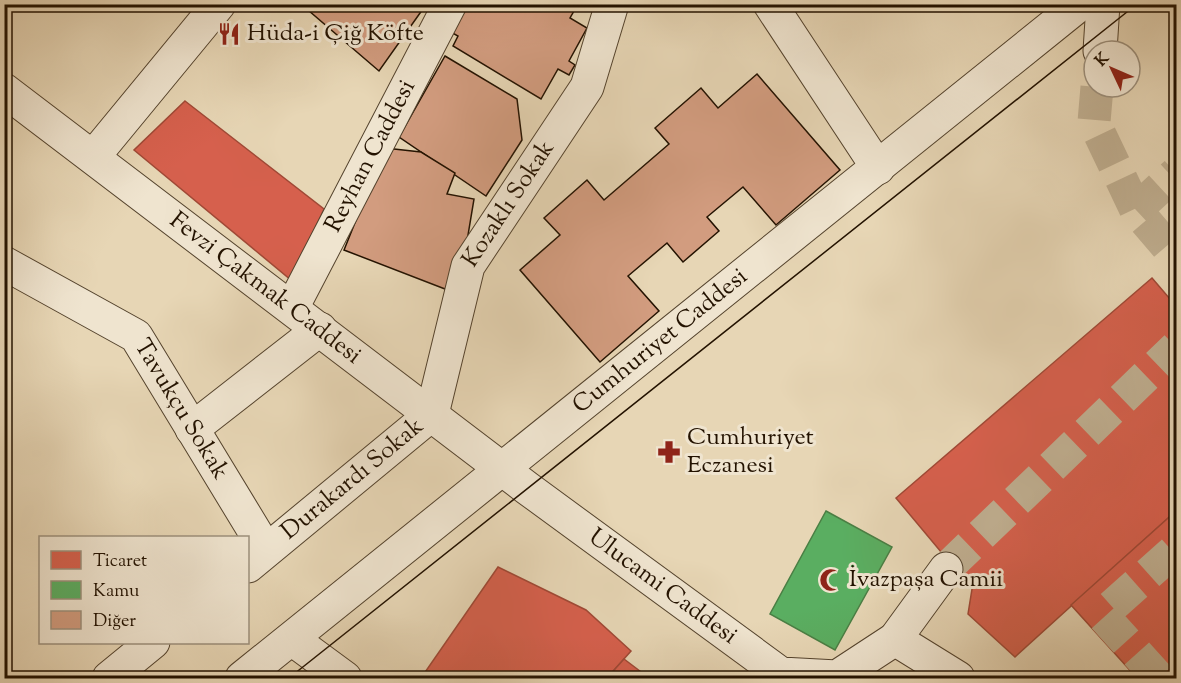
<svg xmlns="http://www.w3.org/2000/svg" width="1181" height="683" viewBox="0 0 1181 683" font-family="'Sorts Mill Goudy',serif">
<rect width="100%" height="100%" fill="#e7d6b5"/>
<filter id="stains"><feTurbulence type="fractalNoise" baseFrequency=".00333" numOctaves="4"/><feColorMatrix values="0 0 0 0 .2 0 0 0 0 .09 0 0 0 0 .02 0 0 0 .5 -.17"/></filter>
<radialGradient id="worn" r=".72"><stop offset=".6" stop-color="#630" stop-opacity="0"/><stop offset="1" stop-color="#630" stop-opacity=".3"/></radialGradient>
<g fill="#d6604d" stroke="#a04936" stroke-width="1.5">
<path d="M185,101L324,209L291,280L134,150Z"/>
<path d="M1152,278L1176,306V511L1015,657L968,614L972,589L896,498Z"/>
<path d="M1176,511V678H1137L1071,605Z"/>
<path d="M498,567L586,610L631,651L607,678H421Z"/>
<path d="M624,659L649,678H607Z"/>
</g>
<path fill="#5aae61" stroke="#4a7f44" stroke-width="1.5" d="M826,511L892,547L835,650L770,614Z"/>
<g fill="#d29c7f" stroke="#231200" stroke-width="1.5">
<path d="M301,4H423L425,6L379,71Z"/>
<path d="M465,4H578L570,18L587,28L569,61L575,65L569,75L558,69L541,99L453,46L458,36L449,31Z"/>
<path d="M445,56L517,99L522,140L486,196L399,137Z"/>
<path d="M757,74L840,170L776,225L743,187L707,217L719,231L683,262L667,243L628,276L659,311L600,362L520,270L560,235L544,218L587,180L604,200L669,144L655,128L701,88L718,108Z"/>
<path d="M385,148L421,152L455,173L447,194L474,199L467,241L445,289L344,250Z"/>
</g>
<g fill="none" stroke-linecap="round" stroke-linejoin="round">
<g stroke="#c0af91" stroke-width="33" stroke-dasharray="33 16" stroke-linecap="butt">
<path d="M1097,87L1094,122L1136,210L1176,257"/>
<path d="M1136,210L1176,173"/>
<path d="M946,569L1176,347"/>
<path d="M1159,678L1102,615L1176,549"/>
</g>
<g stroke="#54432d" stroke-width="35">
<g id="minor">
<path d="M770,4L878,168"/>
<path d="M1100,51L1103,4"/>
<path id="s1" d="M4,90L527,488L781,674L837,677L895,639L958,678"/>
<path d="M93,157L219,4"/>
<path id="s2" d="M4,263L136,336L266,550"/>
<path id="s3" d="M292,308L450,4"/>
<path d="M192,429L320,329"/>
<path id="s4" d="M248,566L432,414L468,266L587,87L612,4"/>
<path d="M292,639L345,678"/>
<path d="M895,639L946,569"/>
<path d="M109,678L153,642"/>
<path id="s5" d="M242,678L1080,4"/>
</g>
</g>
<use href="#minor" stroke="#efe4cf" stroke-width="33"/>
<path stroke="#231200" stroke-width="1.5" d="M289,678L1137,4"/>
</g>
<defs>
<g id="restaurant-bare" transform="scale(1.8)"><path d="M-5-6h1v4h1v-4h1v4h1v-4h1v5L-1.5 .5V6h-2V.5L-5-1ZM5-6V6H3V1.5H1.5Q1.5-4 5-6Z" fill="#8f2418" stroke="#efe4cf" stroke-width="2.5" paint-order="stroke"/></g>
<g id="pharmacy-bare" transform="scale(1.8)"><path d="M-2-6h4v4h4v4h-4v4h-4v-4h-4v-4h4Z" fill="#8f2418" stroke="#efe4cf" stroke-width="2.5" paint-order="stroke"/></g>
<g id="mosque-bare" transform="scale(1.8)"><path d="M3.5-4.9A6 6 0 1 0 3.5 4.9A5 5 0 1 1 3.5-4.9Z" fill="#8f2418" stroke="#efe4cf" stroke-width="2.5" paint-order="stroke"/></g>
</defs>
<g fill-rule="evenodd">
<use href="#restaurant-bare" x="229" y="34"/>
<use href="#pharmacy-bare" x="669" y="452"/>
<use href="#mosque-bare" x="831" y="580"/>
</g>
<g text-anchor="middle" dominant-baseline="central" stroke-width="6" stroke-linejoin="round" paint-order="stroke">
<g font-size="24" fill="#231200" stroke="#efe4cf" text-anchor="start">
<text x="247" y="34">Hüda-i Çiğ Köfte</text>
<text x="687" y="438">Cumhuriyet<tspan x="687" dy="28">Eczanesi</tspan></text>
<text x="849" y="580">İvazpaşa Camii</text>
</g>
<g font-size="24" fill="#231200" stroke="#efe4cf">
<text stroke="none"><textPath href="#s3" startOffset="171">Reyhan Caddesi</textPath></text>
<text stroke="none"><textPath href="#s4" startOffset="465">Kozaklı Sokak</textPath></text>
<text stroke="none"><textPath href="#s1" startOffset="328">Fevzi Çakmak Caddesi</textPath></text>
<text stroke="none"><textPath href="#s5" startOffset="537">Cumhuriyet Caddesi</textPath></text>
<text stroke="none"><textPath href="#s2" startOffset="237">Tavukçu Sokak</textPath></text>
<text stroke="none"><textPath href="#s4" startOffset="136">Durakardı Sokak</textPath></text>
<text stroke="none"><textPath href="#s1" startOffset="825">Ulucami Caddesi</textPath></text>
</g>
</g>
<rect width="1181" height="683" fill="none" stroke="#e7d6b5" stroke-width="24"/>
<rect x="6" y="6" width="1169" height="671" fill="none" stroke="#231200" stroke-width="3"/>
<rect x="12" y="12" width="1157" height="659" fill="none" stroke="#231200" stroke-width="1.5"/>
<rect x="39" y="536" width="210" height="108" fill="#efe4cf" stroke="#9d907c" stroke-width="1.5"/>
<rect x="51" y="551" width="30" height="18" fill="#d6604d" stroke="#9d907c" stroke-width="1.5"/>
<text x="93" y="566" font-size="18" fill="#231200">Ticaret</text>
<rect x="51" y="581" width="30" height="18" fill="#5aae61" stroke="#9d907c" stroke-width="1.5"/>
<text x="93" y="596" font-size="18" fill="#231200">Kamu</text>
<rect x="51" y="611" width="30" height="18" fill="#d29c7f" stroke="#9d907c" stroke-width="1.5"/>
<text x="93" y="626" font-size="18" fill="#231200">Diğer</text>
<g transform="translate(1112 69) rotate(314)"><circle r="28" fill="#efe4cf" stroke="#9d907c" stroke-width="1.5"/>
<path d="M0-4.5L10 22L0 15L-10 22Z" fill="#8f2418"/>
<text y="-9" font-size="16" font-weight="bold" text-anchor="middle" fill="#231200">K</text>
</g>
<rect width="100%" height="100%" filter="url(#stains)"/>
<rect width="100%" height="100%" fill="url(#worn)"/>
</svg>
